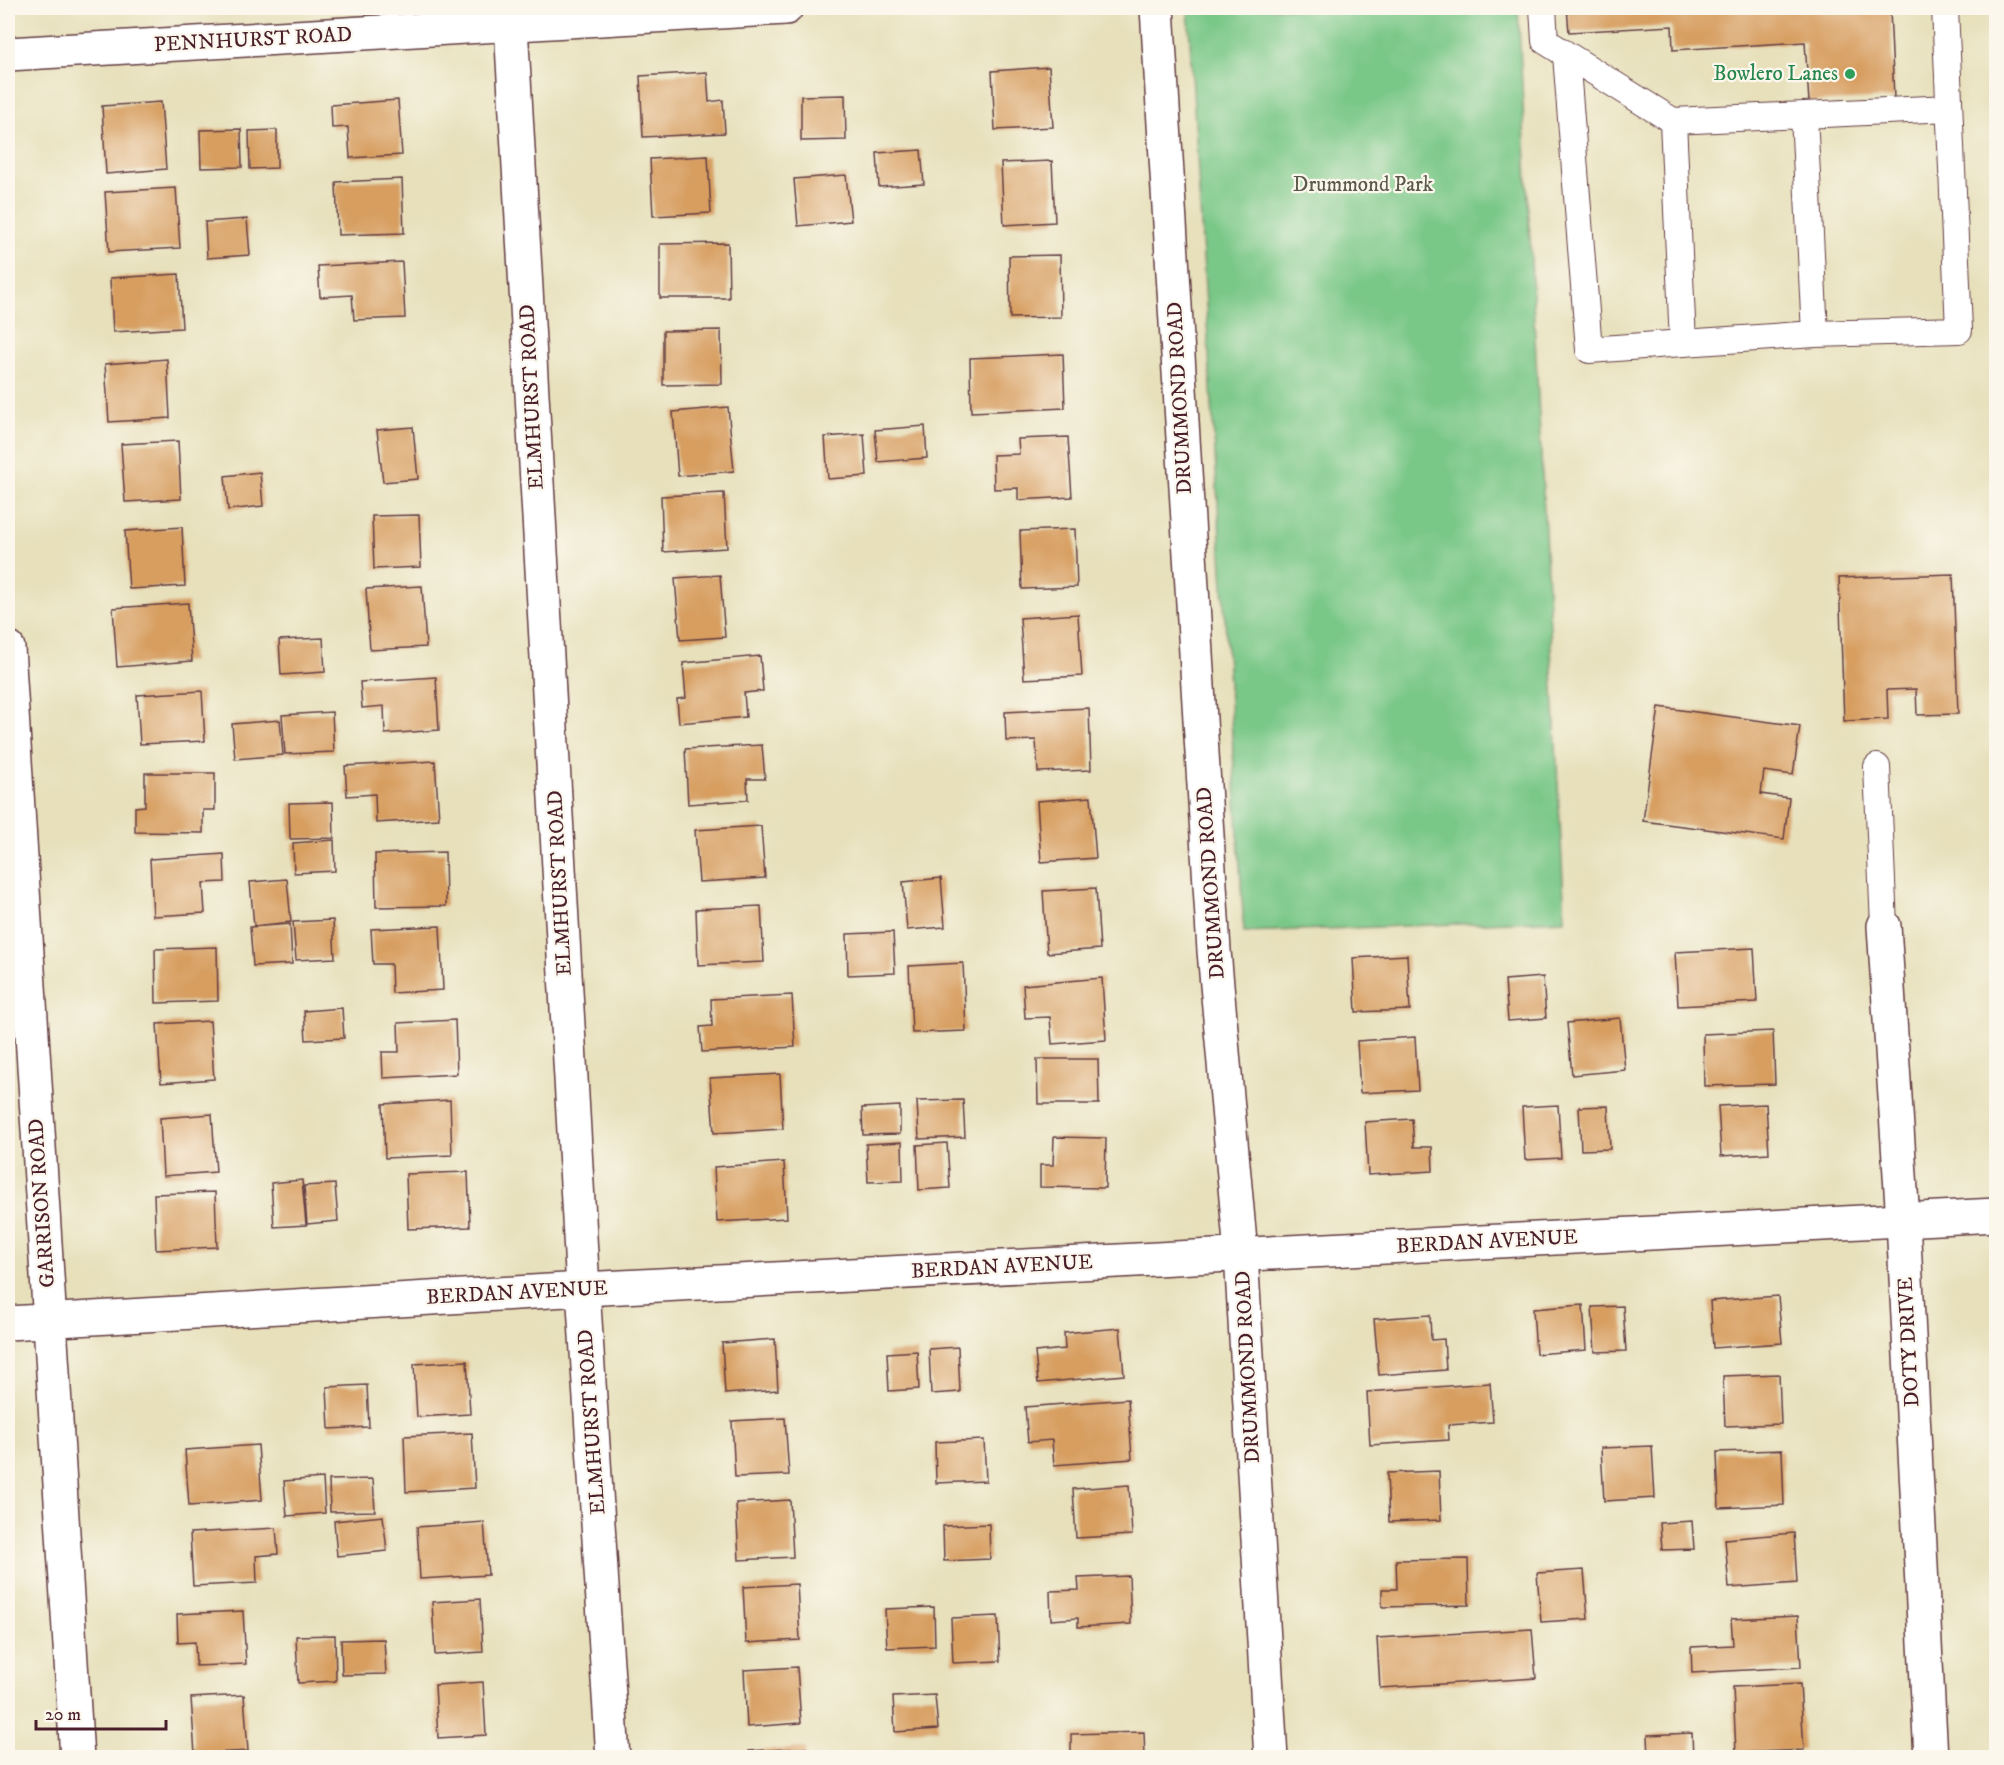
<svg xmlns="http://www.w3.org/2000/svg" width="2004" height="1765" viewBox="0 0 2004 1765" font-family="'IM FELL DW Pica',serif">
<rect width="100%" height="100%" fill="#fbf7ec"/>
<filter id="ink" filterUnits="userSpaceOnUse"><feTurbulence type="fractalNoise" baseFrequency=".0167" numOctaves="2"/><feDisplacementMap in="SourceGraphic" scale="12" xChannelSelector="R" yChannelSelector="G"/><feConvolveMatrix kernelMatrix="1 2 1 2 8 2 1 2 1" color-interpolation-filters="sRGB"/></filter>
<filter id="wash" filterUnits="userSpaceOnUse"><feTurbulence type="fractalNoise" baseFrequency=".008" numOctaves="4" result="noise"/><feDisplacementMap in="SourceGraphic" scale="24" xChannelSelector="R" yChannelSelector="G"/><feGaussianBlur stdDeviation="1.35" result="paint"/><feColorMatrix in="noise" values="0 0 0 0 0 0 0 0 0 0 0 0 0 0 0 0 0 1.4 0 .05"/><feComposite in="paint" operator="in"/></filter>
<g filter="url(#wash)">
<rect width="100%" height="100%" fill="#e7e0bb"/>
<path fill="#7ac888" stroke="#62745a" stroke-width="1.5" d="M1188,8H1518L1565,920L1244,932Z"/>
<g id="blocks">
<g fill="#d79e60">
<path d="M1567,8H1904V9L1890,10L1894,98L1809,102L1805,42L1673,50L1672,26L1569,32Z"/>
<path d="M1049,67L1053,127L995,130L992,71Z"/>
<path d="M707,72L709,102L723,100L725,133L643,137L640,76Z"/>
<path d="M845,95L846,140L801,141V96Z"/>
<path d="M398,100L402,155L350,158L348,127L332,128L331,105Z"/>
<path d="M161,102L166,169L106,174L102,106Z"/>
<path d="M241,129L242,167L201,168L200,130Z"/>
<path d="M277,130V168L250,169L249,131Z"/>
<path d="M921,150L924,184L879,187L877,153Z"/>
<path d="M708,156L711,213L653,216L650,159Z"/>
<path d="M1052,161L1055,222L1004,225L1001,163Z"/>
<path d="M846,175L851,221L798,226L794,179Z"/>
<path d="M402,179L404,233L338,235L336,182Z"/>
<path d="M176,188L180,248L109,252L105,192Z"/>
<path d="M247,219L250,255L207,258L205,222Z"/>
<path d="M728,243L729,298H660V244Z"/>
<path d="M1060,255L1061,317L1010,318L1009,256Z"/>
<path d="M402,262L405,318L354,320L352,295L320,297L318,266Z"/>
<path d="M179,274L182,328L113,332L110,278Z"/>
<path d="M721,330L722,384L663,385V331Z"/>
<path d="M1063,354L1065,408L971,412L970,358Z"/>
<path d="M167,359L170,418L109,422L105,364Z"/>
<path d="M728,407L734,471L678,476L673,412Z"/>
<path d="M925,426L927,458L878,462L875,430Z"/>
<path d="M413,427L418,479L383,482L377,430Z"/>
<path d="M864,434L867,476L828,479L825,437Z"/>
<path d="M1068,437L1072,497L1018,500V488L994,489L993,455L1019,454L1018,439Z"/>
<path d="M178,441L181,499L125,502L121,444Z"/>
<path d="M260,472L263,506L228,510L225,476Z"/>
<path d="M724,493L727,548L663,552L661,496Z"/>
<path d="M419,515L421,567L374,569L372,516Z"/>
<path d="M182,527L185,586L129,589L125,531Z"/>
<path d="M1075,529L1077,587L1022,589L1020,531Z"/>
<path d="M1953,574L1958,714L1917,715L1916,689L1887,690L1888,719L1844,721L1839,578Z"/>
<path d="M720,575L725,637L680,640L675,578Z"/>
<path d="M422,586L426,647L370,650L366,589Z"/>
<path d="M188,603L192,661L117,667L113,608Z"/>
<path d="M1078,614L1082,676L1024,679L1020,618Z"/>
<path d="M323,638L325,672L281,675L279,640Z"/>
<path d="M760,656L763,691L744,693L746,717L679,723L677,699L686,698L683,663Z"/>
<path d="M436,677L439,730L385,734L384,706L362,708L360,682Z"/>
<path d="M202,691L205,741L140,744L137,695Z"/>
<path d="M1659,707L1800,726L1793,775L1764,771L1761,794L1789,798L1784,839L1643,821Z"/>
<path d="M1089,708L1091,770L1038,772L1036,740L1006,741L1005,712Z"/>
<path d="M332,712L334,752L285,754L282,715Z"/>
<path d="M280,720L283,755L235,759L232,724Z"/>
<path d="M762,745L765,779H747L748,800L688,804L685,749Z"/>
<path d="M435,761L439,819L376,823L375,794L347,796L345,766Z"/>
<path d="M145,773H215V810H203V833L135,832V807L145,806Z"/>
<path d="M1091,797L1096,858L1041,862L1037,801Z"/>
<path d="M333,802L334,838L290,839L289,803Z"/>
<path d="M761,826L765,878L699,882L695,830Z"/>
<path d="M334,840L335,871L294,873L293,843Z"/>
<path d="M445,852L446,906L376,907L375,854Z"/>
<path d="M224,854L225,882L203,883L205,913L153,916L150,859Z"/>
<path d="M941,878L945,927L907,930L903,882Z"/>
<path d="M287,879L291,922L254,926L250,882Z"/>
<path d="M1096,888L1100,949L1047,953L1043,891Z"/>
<path d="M761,906L764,962L698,965L696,909Z"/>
<path d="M333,920L335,958L296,960L293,922Z"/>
<path d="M290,924L292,964L253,966L250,927Z"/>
<path d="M440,926L443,990L392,993L391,964H373L371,929Z"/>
<path d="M893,932L895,973L848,975L847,934Z"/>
<path d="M217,947L218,1001L156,1003L155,949Z"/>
<path d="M1754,948L1757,1002L1678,1006L1675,952Z"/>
<path d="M1407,955L1410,1010L1356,1012L1353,958Z"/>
<path d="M963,963L966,1031L912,1033L909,966Z"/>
<path d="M1543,977L1546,1018L1508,1021L1505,980Z"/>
<path d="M1102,978L1106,1040L1052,1044L1050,1017L1025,1018L1023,985Z"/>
<path d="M792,995L795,1047L702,1052L700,1027L712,1026L711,999Z"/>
<path d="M342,1008L344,1038L306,1040L304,1011Z"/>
<path d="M1620,1018L1625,1070L1572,1075L1567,1023Z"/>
<path d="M455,1020L457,1074L383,1078L382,1052H399L398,1023Z"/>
<path d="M210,1021L214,1079L161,1083L157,1024Z"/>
<path d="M1773,1031L1775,1084L1704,1086L1703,1034Z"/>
<path d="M1415,1037L1418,1090L1360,1093L1357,1041Z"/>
<path d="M1037,1059H1098L1099,1104H1038Z"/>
<path d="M780,1074L783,1129L714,1133L710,1078Z"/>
<path d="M450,1100L452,1155L385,1158L383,1104Z"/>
<path d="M963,1100L965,1137L919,1139L917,1101Z"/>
<path d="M1766,1104L1769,1153L1721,1156L1718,1106Z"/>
<path d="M1558,1105L1561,1158L1525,1160L1522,1107Z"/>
<path d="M900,1106V1134L863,1135L862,1108Z"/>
<path d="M1608,1106L1610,1149L1581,1150L1579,1107Z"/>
<path d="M212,1114L216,1172L163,1176L160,1118Z"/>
<path d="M1412,1119L1414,1147H1432L1433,1171L1368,1175L1365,1122Z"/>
<path d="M1054,1137L1106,1138L1105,1188L1040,1187V1165H1053Z"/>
<path d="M902,1142L903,1181L868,1182L866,1144Z"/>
<path d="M947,1143L950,1188L919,1190L917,1145Z"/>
<path d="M784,1162L787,1218L717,1222L714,1167Z"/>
<path d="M468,1172L470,1227L408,1229L406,1174Z"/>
<path d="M302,1180L306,1225L274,1227L271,1183Z"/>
<path d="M335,1184L338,1221L307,1224L304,1186Z"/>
<path d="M215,1192L217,1247L156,1250L154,1194Z"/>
<path d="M1778,1296L1782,1343L1713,1348L1710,1301Z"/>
<path d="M1583,1305L1586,1350L1536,1354L1533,1309Z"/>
<path d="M1623,1306L1626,1351L1595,1352L1592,1307Z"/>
<path d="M1430,1315L1431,1340L1444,1339L1446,1370L1379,1375L1374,1319Z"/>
<path d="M1120,1328L1124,1375L1038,1383L1035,1352L1065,1349L1064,1333Z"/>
<path d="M775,1339L778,1390L725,1394L722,1343Z"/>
<path d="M958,1347L960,1392L931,1394L929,1349Z"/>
<path d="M917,1351L919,1389L889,1391L887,1353Z"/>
<path d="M467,1361L470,1414L417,1417L414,1364Z"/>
<path d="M1779,1374L1781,1424L1725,1426L1723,1376Z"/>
<path d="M1490,1383L1493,1422L1448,1425L1449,1440L1370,1445L1367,1392Z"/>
<path d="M367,1385L369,1427L329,1429L327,1387Z"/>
<path d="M1128,1399L1132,1459L1054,1465L1052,1440L1028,1442L1025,1407Z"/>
<path d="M785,1418L789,1475L735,1477L732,1421Z"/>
<path d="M472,1433L475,1488L406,1492L404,1436Z"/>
<path d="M984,1440L986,1481L936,1483L935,1442Z"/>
<path d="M258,1445L262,1500L189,1506L185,1450Z"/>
<path d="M1652,1446L1655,1498L1604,1501L1601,1448Z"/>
<path d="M1782,1450L1784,1505L1719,1508L1717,1452Z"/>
<path d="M1439,1471L1441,1520L1389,1522L1387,1473Z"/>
<path d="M323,1478L325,1513L287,1516L284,1481Z"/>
<path d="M373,1479L375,1511L330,1512L329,1480Z"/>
<path d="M1129,1485L1132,1535L1076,1538L1073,1489Z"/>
<path d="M790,1500L793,1557L739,1560L736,1503Z"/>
<path d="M383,1516L387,1551L337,1556L334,1521Z"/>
<path d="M1692,1521L1694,1549L1662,1550L1660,1523Z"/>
<path d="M484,1522L488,1575L420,1579L417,1527Z"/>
<path d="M989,1524L990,1559L944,1561L943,1526Z"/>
<path d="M276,1528L278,1554L256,1556L257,1583L193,1586L190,1533Z"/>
<path d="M1794,1533L1797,1583L1729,1588L1725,1539Z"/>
<path d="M1468,1559L1469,1605L1382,1607V1589H1397L1396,1560Z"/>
<path d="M1584,1570L1588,1619L1541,1622L1537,1573Z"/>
<path d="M1129,1576L1131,1624L1078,1627V1618L1051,1620L1050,1591L1079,1590L1078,1578Z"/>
<path d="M797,1584L800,1640L746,1643L743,1587Z"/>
<path d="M480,1599L483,1652L435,1655L432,1602Z"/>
<path d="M934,1607L935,1646L887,1648L885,1609Z"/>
<path d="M243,1611L246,1664L196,1666L195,1642L178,1643L177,1614Z"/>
<path d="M998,1616L1000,1661L953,1663L951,1618Z"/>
<path d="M1798,1616L1801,1667L1692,1673L1691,1647L1733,1645L1731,1619Z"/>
<path d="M1532,1629L1536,1678L1380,1688L1377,1638Z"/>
<path d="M335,1635L336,1681L298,1683L296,1636Z"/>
<path d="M384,1639L386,1674L342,1675L341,1640Z"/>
<path d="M797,1667L801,1723L747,1727L744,1670Z"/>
<path d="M483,1682L486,1735L438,1738L435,1685Z"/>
<path d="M1800,1684L1804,1750L1736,1753L1733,1687Z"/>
<path d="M244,1695L248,1751L195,1754L191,1698Z"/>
<path d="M935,1695L938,1729L895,1732L893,1697Z"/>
<path d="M1144,1732L1145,1758H1071V1734Z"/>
<path d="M1692,1733L1693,1758H1649L1648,1735Z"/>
<path d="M806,1748V1758H750L749,1751Z"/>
</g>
</g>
</g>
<g filter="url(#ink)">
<use href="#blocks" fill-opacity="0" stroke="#623c41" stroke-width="1.5"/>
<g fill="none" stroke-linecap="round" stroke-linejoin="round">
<g stroke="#623c41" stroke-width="28">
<g id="lane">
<path d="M1543,8L1545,41L1673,121"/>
<path d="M1566,55L1589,350L1683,343"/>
<path d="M1804,115L1949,108"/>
<path d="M1815,334L1804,115L1673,121L1683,343L1815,334L1959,330L1945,8"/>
<path d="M1877,767L1884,926"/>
</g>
</g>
<g stroke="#623c41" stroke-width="36">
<g id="street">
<path d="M510,8L583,1289L613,1758"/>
<path d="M1157,8L1214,951L1241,1254L1271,1758"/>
<path d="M8,54L786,8"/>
<path d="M8,648L77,1758"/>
<path d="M1884,926L1903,1221L1931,1758"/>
<path d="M8,1323L583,1289L1996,1215"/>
</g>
</g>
<use href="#lane" stroke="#fff" stroke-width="26"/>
<use href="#street" stroke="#fff" stroke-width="33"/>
</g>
</g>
<circle fill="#2e9e5b" stroke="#fbf7ec" stroke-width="2" cx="1850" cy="74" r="6"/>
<g text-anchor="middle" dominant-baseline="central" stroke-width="4.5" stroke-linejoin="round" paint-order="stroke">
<g font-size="21" fill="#4a1f2b" stroke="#fbf7ec">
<text transform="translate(253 40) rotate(-3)">PENNHURST ROAD</text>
<text transform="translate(532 397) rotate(-93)">ELMHURST ROAD</text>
<text transform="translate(1180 398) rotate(-93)">DRUMMOND ROAD</text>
<text transform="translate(560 883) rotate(-93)">ELMHURST ROAD</text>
<text transform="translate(1211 883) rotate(-94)">DRUMMOND ROAD</text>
<text transform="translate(42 1203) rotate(-94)">GARRISON ROAD</text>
<text transform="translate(1487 1242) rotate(-3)">BERDAN AVENUE</text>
<text transform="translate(1002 1267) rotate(-3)">BERDAN AVENUE</text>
<text transform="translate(517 1293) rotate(-3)">BERDAN AVENUE</text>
<text transform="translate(1909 1342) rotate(-93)">DOTY DRIVE</text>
<text transform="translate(1248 1367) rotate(-93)">DRUMMOND ROAD</text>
<text transform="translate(592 1422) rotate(-94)">ELMHURST ROAD</text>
</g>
<g font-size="21" fill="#27864d" stroke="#fbf7ec" text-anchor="end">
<text x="1838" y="74">Bowlero Lanes</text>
</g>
<g font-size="21" fill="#5b5a4c" stroke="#fbf7ec">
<text x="1363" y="185">Drummond Park</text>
</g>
</g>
<rect width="2004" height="1765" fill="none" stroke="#fbf7ec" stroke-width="30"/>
<path d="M36 1720v9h130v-9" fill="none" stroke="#4a1f2b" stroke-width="3"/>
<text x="45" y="1720" font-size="18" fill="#4a1f2b" stroke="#fbf7ec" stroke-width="4.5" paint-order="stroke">20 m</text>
</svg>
